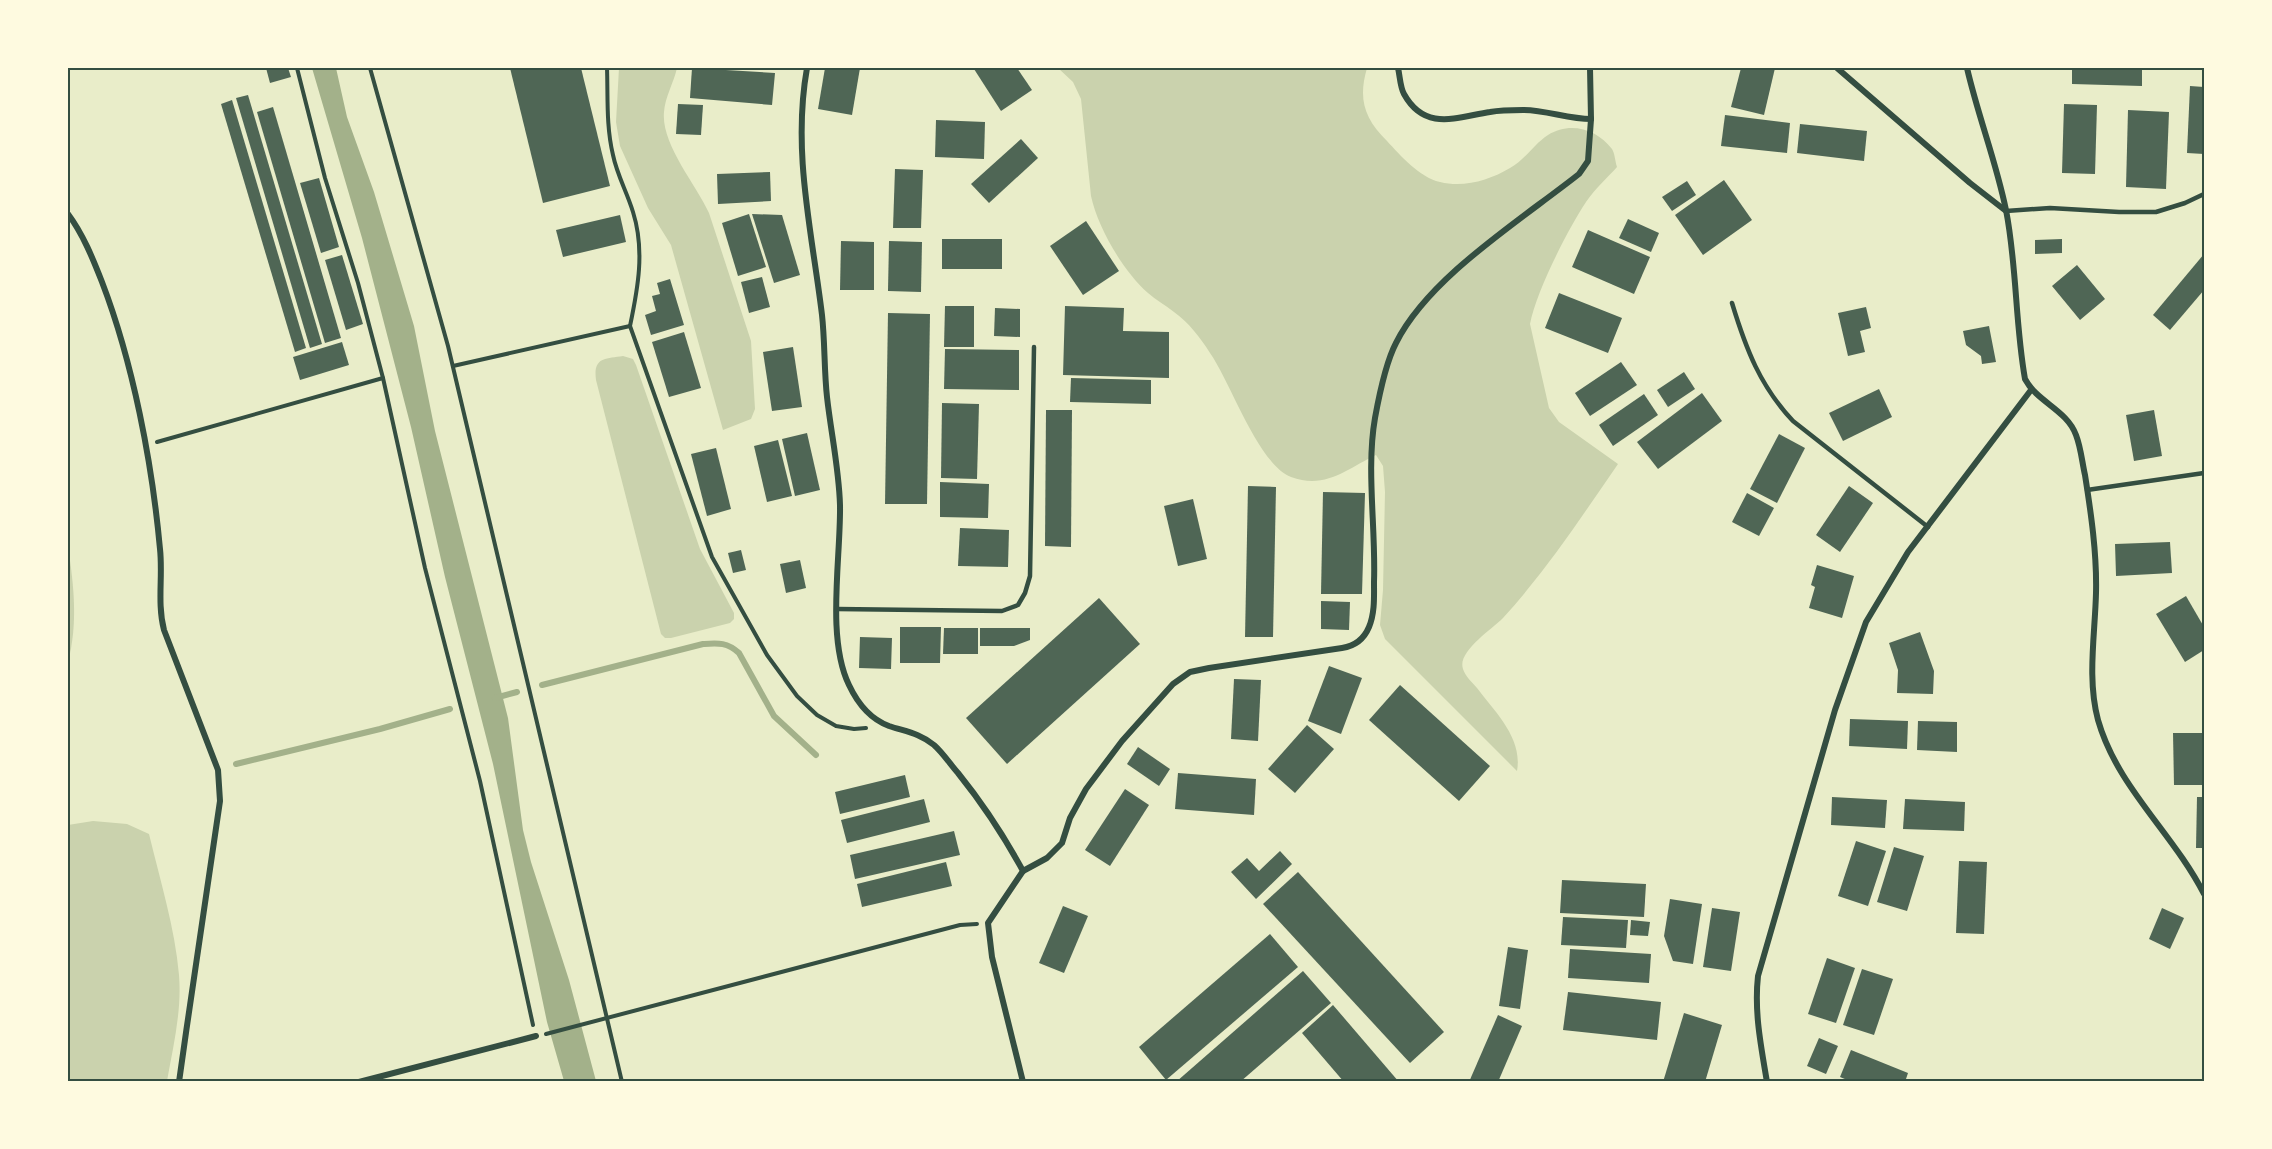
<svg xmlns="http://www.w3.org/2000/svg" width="2272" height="1149" viewBox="0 0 2272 1149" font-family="Karla,sans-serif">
<rect width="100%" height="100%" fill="#e9edc9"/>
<g fill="#cad2ad">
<path d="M619,68H677C674,82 665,97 664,112C661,144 695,183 709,213L751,341L755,409L751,419L723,430L671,245L648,208L620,146L616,122Z"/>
<path d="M1058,68H1367C1358,99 1364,118 1387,141C1401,156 1419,177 1440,182C1464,188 1490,180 1510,168C1525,160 1534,144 1548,135C1570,121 1597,129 1612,149C1615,154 1615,161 1617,167C1607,178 1595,189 1586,202C1568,229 1536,292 1530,324L1549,408L1559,422L1618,464C1582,516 1546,571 1503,618C1491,630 1457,652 1463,669C1465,676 1472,682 1477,688C1495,712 1523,738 1517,771L1385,639L1380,625L1383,590L1385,492L1383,466L1376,455C1348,468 1326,490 1291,477C1258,464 1231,383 1210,353C1200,337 1189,323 1174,312C1165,305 1156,300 1148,293C1123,271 1098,228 1091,196L1081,99L1073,82Z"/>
<path d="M623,356L633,359L636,365L700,549L734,613V619L730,623L671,638H665L661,634L596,380C593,357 605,359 623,356Z"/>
<path d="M68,547C74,586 78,624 68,662Z"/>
<path d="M93,821L127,824L149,834C160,880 175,928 179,975C182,1011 173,1047 167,1081H68V825Z"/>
</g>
<path fill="#a3b18a" d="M312,68H336L347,117L374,192L414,326L435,431L508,718L523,830L531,862L569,980L596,1081H564L547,1022L493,764L445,577L411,427L362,238Z"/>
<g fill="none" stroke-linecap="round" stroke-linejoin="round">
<g stroke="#a3b18a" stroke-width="6">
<path d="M542,685L703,644C718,643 727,642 739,653L774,716L816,755"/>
<path d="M495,698L517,692"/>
<path d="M236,764L380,729L450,709"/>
</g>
</g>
<g fill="#4f6655">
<path d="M266,68H288L291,77L270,83Z"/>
<path d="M510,68H581L610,186L543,203Z"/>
<path d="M692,68L775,73L772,105L690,98Z"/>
<path d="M825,68H860L852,115L818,109Z"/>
<path d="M976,68H1017L1032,90L1001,111L974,69Z"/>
<path d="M1741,68H1775L1764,115L1731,107Z"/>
<path d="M2072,68H2142V86L2072,84Z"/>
<path d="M2190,86L2204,87V154L2187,153Z"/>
<path d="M248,95L322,344L310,348L236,98Z"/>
<path d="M232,100L306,348L295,352L221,104Z"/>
<path d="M678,104L703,105L701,135L676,134Z"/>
<path d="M2064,104L2097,105L2095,174L2062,173Z"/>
<path d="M273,107L341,338L325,343L257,112Z"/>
<path d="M2128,110L2169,112L2166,189L2126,187Z"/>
<path d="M1725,115L1790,123L1787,153L1721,146Z"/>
<path d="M936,120L985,122L984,159L935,157Z"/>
<path d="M1800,124L1867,131L1864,161L1797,153Z"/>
<path d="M1021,139L1038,158L989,203L971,184Z"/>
<path d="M895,169L923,170L921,228H893Z"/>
<path d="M770,172L771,201L718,204L717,174Z"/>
<path d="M319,178L339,247L321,253L300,183Z"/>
<path d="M1724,180L1752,220L1703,255L1675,215Z"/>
<path d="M1687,181L1696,195L1672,211L1662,197Z"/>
<path d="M749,214L766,267L738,276L722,223Z"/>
<path d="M752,214L782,215L800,275L774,283Z"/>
<path d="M620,215L626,242L563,257L556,230Z"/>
<path d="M1628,219L1659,233L1651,252L1619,238Z"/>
<path d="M1086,221L1119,271L1083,295L1050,246Z"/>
<path d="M1588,230L1650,257L1634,294L1572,267Z"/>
<rect x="942" y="239" width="60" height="30"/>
<path d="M2062,239V253L2035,254V240Z"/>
<path d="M841,241L874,242V290H840Z"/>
<path d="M889,241L922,242L921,292L888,291Z"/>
<path d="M2204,254V290L2170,330L2153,315Z"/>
<path d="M342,255L363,324L346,330L325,260Z"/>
<path d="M2077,265L2105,299L2080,320L2052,286Z"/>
<path d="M762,277L770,307L749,313L741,282Z"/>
<path d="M670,279L684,325L651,335L645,315L656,311L652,296L660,294L657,283Z"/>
<path d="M1559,293L1622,318L1608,353L1545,328Z"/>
<path d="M945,306H974V347H944Z"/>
<path d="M1065,306L1124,308L1123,331L1169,332V378L1063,375Z"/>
<path d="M1866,307L1871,328L1860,331L1865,352L1848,356L1838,313Z"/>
<path d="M995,308L1020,309V337L994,336Z"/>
<path d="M888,313L930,314L927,504H885Z"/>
<path d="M1989,326L1996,362L1982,364L1981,356L1966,345L1963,331Z"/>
<path d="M684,332L701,388L669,397L652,342Z"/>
<path d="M342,342L349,365L300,380L293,357Z"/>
<path d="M793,347L802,407L772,411L763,352Z"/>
<path d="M945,349L1019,350V390L944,389Z"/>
<path d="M1621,362L1637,385L1590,416L1575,393Z"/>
<path d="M1684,372L1695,389L1668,407L1657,390Z"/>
<path d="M1071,378L1151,380V404L1070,402Z"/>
<path d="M1879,389L1892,417L1843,441L1829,413Z"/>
<path d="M1702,393L1722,421L1658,469L1637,442Z"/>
<path d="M1644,394L1658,415L1613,446L1599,425Z"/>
<path d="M942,403L979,404L977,479L941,478Z"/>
<path d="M1046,410H1072L1071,547L1045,546Z"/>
<path d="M2154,410L2162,456L2134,461L2126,415Z"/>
<path d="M807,433L820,490L795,496L782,439Z"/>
<path d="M1779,434L1805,448L1777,503L1750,489Z"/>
<path d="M778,440L792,496L767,502L754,446Z"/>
<path d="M716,448L731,509L707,516L691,454Z"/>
<path d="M940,482L989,484L988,518L940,517Z"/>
<path d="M1248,486L1276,487L1273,637H1245Z"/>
<path d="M1849,486L1873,503L1840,552L1816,535Z"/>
<path d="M1323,492L1365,493L1362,594H1321Z"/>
<path d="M1747,493L1774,508L1759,536L1732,522Z"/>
<path d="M1193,499L1207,559L1178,566L1164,506Z"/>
<path d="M960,528L1009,530L1008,567L958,566Z"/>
<path d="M2170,542L2172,573L2116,576L2115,544Z"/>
<path d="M741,550L746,570L733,573L728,553Z"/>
<path d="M800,560L806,588L786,593L780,564Z"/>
<path d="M1817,565L1854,576L1842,618L1809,608L1815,587L1811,585Z"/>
<path d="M2186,596L2204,627V650L2185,662L2156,614Z"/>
<path d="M1099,598L1140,644L1007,764L966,718Z"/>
<path d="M1321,601L1350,602L1349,630L1321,629Z"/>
<path d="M900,627H941L940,663H900Z"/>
<path d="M944,628H978V654H943Z"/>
<path d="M980,628H1030V640L1014,646H980Z"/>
<path d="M1920,632L1934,671L1933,694L1897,693L1898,670L1889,643Z"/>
<path d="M860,637L892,638L891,669L859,668Z"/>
<path d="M1329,666L1362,678L1341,734L1308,721Z"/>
<path d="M1234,679L1261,680L1258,741L1231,739Z"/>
<path d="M1400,685L1490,766L1459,801L1369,720Z"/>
<path d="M1850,719L1908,721L1907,749L1849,746Z"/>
<path d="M1918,721L1957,722V752L1917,750Z"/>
<path d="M1307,725L1334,749L1295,793L1268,769Z"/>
<path d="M2173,733H2204V785H2174Z"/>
<path d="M1138,747L1170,769L1159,786L1127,764Z"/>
<path d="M1178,773L1256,779L1254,815L1175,809Z"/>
<path d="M905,775L910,797L840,814L835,792Z"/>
<path d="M1125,789L1149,805L1110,866L1085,850Z"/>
<path d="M1832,797L1887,800L1885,828L1831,825Z"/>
<path d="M2197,797H2204V848H2196Z"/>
<path d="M924,799L930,822L847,843L841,820Z"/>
<path d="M1905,799L1965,802L1964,831L1903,829Z"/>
<path d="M954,831L960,855L855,879L850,855Z"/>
<path d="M1856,841L1886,851L1868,906L1838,896Z"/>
<path d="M1894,847L1924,856L1907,911L1877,902Z"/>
<path d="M1280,851L1292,864L1256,899L1231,872L1247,858L1259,871Z"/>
<path d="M1959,861L1987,862L1984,934L1956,933Z"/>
<path d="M946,862L952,886L862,907L857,884Z"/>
<path d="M1298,872L1444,1032L1410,1063L1263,904Z"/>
<path d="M1562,880L1646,884L1644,917L1560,913Z"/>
<path d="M1670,899L1702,904L1693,964L1673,961L1664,936Z"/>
<path d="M1063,906L1088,916L1064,973L1039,963Z"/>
<path d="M1712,908L1740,912L1731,971L1703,967Z"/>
<path d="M2162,908L2184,918L2170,949L2149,939Z"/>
<path d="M1563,917L1628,920L1626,948L1561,945Z"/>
<path d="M1631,920L1650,922L1648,936L1630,935Z"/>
<path d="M1270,934L1298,967L1166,1080L1139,1047Z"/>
<path d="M1508,947L1528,950L1520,1009L1499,1006Z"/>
<path d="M1570,949L1651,954L1649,983L1568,978Z"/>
<path d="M1827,958L1855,968L1836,1023L1808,1014Z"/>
<path d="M1862,969L1893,979L1874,1035L1843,1025Z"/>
<path d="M1303,971L1331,1003L1240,1082H1176Z"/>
<path d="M1568,992L1661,1002L1657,1040L1563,1030Z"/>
<path d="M1333,1005L1399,1082H1344L1302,1033Z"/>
<path d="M1684,1013L1722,1025L1705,1082H1663Z"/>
<path d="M1498,1015L1522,1026L1498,1082H1469Z"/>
<path d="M1819,1038L1838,1046L1826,1074L1807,1066Z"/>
<path d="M1851,1050L1908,1073L1905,1082H1852L1840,1077Z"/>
</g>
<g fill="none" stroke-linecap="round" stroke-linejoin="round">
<g stroke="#344e41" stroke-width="4">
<path d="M297,68L325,178L358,283L383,378L425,568L480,781L533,1025"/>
<path d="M370,68L448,346L622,1082"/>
<path d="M607,68C608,97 606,126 613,155C617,175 627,192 633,212C645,250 638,288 630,326L712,557L767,655L797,696L817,715L836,726L854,729L866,728"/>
<path d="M453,366L630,326"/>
<path d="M157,442L383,378"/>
<path d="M546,1034L960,925L977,924"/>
</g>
<g stroke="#344e41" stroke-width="4.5">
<path d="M2006,211L2050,208L2119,212H2156L2185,203L2204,194"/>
<path d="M1732,303C1746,349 1760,386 1793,421L1928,527"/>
<path d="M2087,490L2204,473"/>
<path d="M837,609L1002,611L1018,605L1025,593L1030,576L1034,347"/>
</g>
<g stroke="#344e41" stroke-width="6">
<path d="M807,68C792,152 812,232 822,315C825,342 824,370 827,397C831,433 839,469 840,505C841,557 826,638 849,685C857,702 870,719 889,726C907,732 919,733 934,745C943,753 950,764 958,773C983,804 1004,836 1023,871L988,923L992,957L1023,1082"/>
<path d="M1398,68C1400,76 1400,87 1404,94C1425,132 1457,117 1490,112C1501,110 1512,110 1523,110C1546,110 1568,119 1591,119L1590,68"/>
<path d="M1837,68L1970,183L2006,211"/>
<path d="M1967,68C1978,116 1996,161 2006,210C2017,266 2015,323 2025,379C2037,402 2067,410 2076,435C2081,448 2082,462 2085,475C2091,513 2097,554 2096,593C2095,635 2087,679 2098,720C2117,787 2173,833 2204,894"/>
<path d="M68,214C83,234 93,259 102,282C133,363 152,462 160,549C163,576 157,603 164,630L218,770L220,801C207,894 192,988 179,1082"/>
<path d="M1023,871L1047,858L1062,843L1070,818L1086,789L1122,741L1173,684L1190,672L1209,668L1342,648C1355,646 1364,639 1369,627C1375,613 1374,596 1374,582C1376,529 1366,469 1375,418C1379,396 1386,362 1396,343C1429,277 1521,220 1579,174L1588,161L1591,119"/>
<path d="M359,1082L536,1036"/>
<path d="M1767,1082C1761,1046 1754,1012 1758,976L1835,710L1866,622L1908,552L2031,390"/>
</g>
</g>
<rect width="2272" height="1149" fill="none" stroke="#fefae0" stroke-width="138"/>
<rect x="69" y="69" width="2134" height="1011" fill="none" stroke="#344e41" stroke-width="2"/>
</svg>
